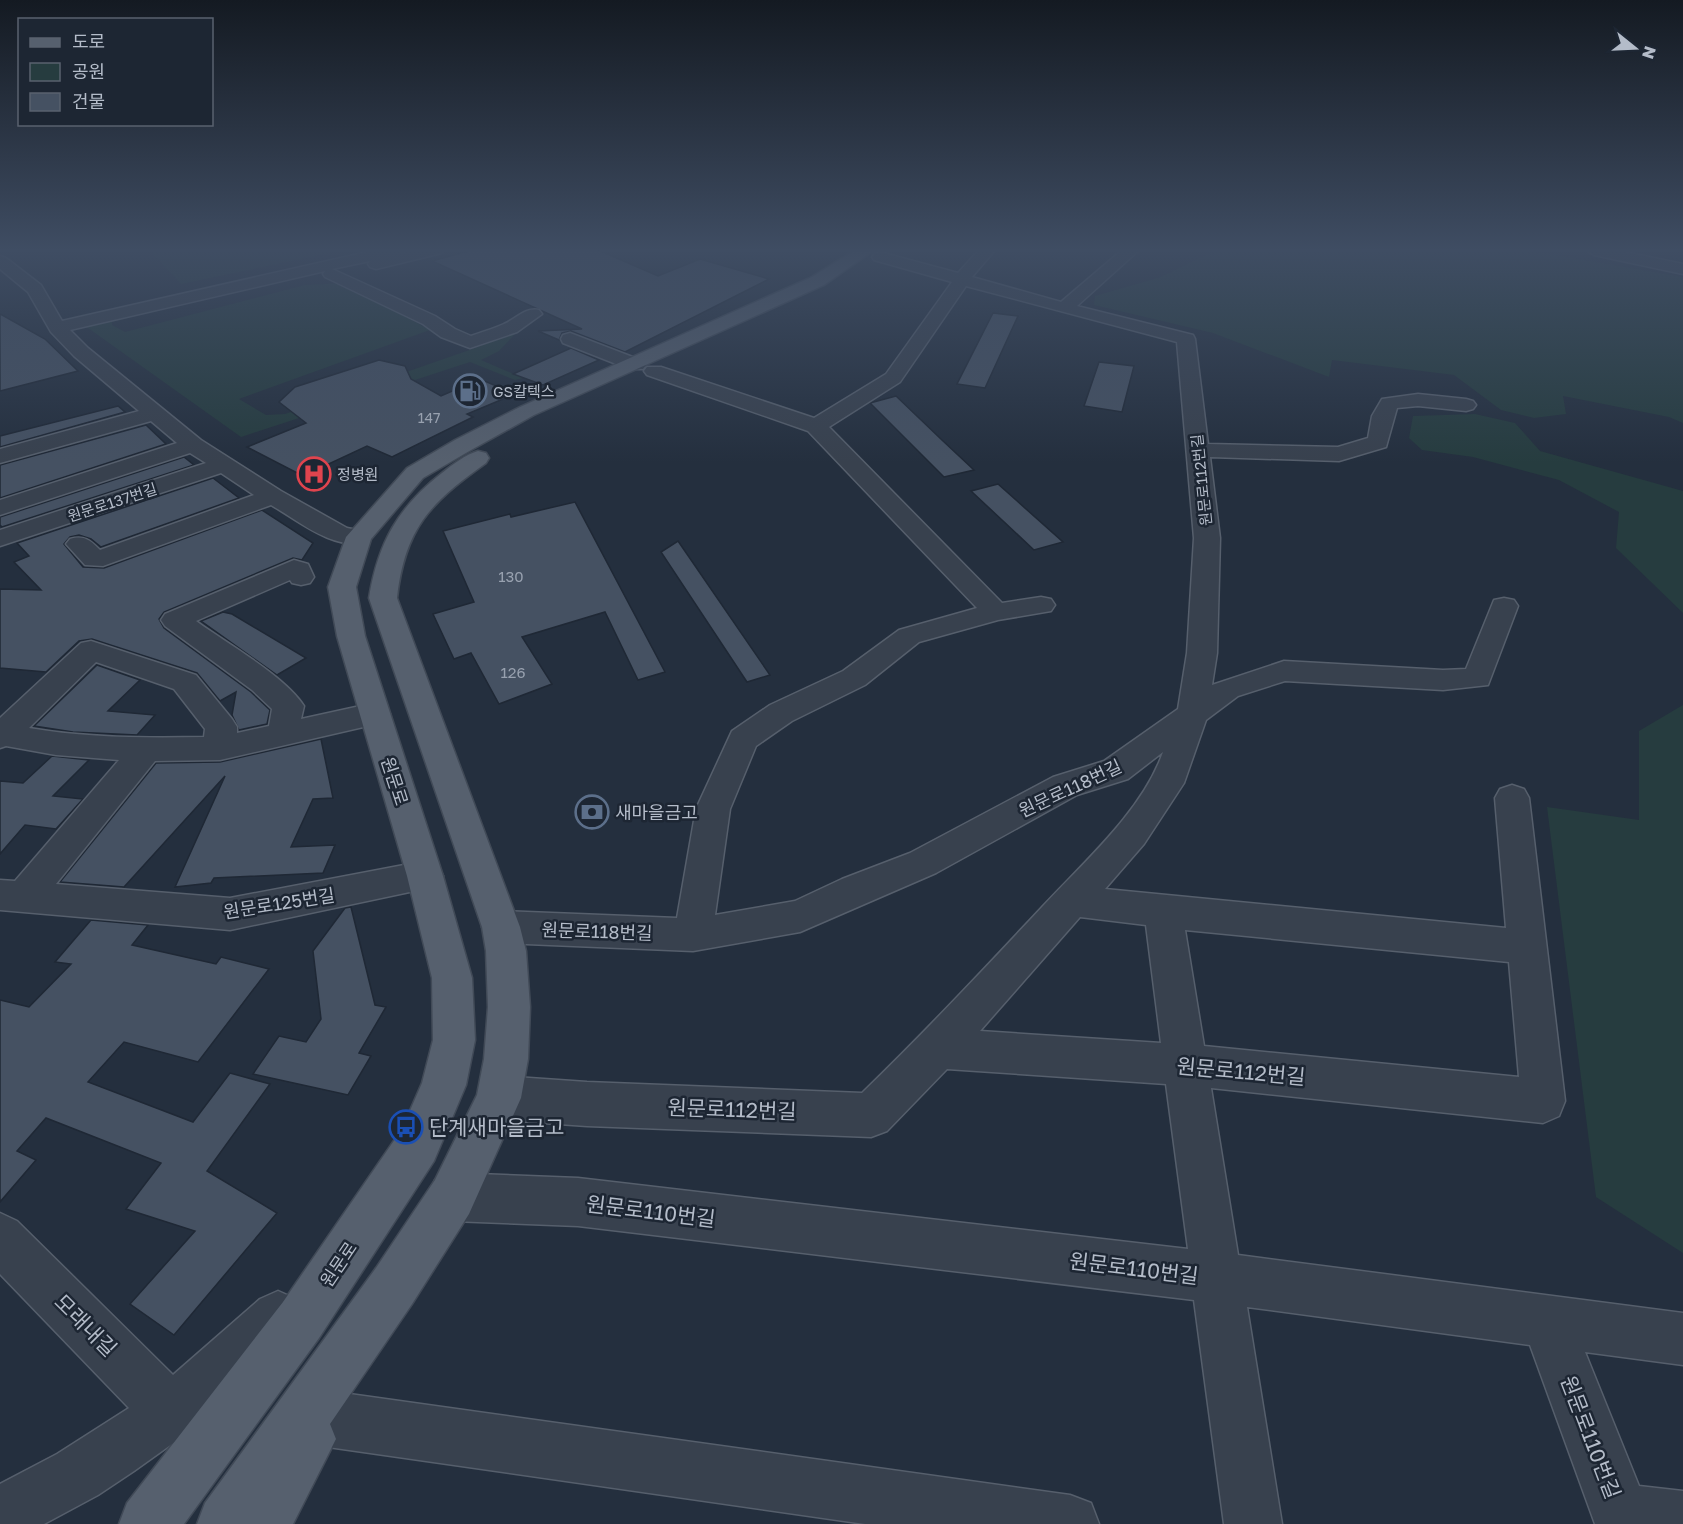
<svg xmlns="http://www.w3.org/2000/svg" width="1683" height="1524" viewBox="0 0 1683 1524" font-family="'Golos Text','Noto Sans KR',sans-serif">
<rect width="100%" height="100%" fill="#242f3e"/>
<g fill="#263c3f">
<path d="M149,250H326L330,253L181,284Z"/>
<path d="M1216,250H1526L1683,277V423L1669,417L1563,396L1566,414L1534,418L1501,410L1454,375L1332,360L1329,377L1213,333L1094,305L1095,296L1161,277Z"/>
<path d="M272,281L112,322V325L125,332L305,285L344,283L430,330L239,399L266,415L285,414L481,346L501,330L510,327L518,331L499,351L481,360L523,378L515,380L470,362L241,437L81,323Z"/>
<path d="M1475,414L1515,423L1540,451L1683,491V613L1616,548L1619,512L1559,480L1473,457L1422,450L1409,438L1413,416Z"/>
<path d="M1683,705V1253L1596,1197L1547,807L1639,820V731Z"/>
</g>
<g fill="#455162" stroke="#1f2835" stroke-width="1.5">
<path d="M472,250H598L658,276L700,259L769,279L625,352L571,331L562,333L559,340L538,331L582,329L432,261Z"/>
<path d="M993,313L1018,316L985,388L957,384Z"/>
<path d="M0,314L45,339L78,371L0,391Z"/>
<path d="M571,348L599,360L543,385L513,374Z"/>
<path d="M379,360L405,366L411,379L441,396L480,379L515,394L467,414L473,417L392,457L367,446L303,476L247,447L306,423L279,402L295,387Z"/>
<path d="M1099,362L1134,366L1122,412L1084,406Z"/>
<path d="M896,396L943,441L974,470L944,477L870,403Z"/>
<path d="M118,406L125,412L0,447V436Z"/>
<path d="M146,425L166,444L0,498V465Z"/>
<path d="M184,457L194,465L2,527L0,525V517Z"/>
<path d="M213,478L239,498L101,547L91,539L79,535L70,537L64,544L83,567L104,568L262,510L313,543L302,560L293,558L164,612L159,619L164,628L251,692L270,710L267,724L239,730L232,715L236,692L220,701L197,673L92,639L79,641L46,672L0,668V589L41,590L14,562L29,556L17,543Z"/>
<path d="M998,484L1063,542L1034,550L971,491Z"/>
<path d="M575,502L665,672L638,680L605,612L522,637L552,684L499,704L471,653L454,659L433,614L474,602L443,531L510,514L511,517Z"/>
<path d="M678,541L770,675L747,682L661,552Z"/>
<path d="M223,612L232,614L306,658L277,675L201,621Z"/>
<path d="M97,665L140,680L108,711L155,715L137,735L73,732L34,726Z"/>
<path d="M321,739L333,798L313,799L291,847L335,845L323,873L214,878L211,883L175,887L225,776L124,887L60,882L156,763L220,762Z"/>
<path d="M52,756L89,760L53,796L83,799L56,829L25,825L0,854V781L23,783Z"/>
<path d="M351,907L375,1005L386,1007L359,1053L371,1056L348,1095L253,1074L279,1036L306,1042L321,1019L313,951L345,908Z"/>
<path d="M91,920L148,925L132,945L216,964L221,957L269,969L198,1062L124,1042L88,1082L193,1122L230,1073L270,1084L207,1171L277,1213L174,1335L130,1304L195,1231L126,1209L161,1163L46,1118L17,1151L36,1160L0,1202V1000L29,1007L71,964L55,962Z"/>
</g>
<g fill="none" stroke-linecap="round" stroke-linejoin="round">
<g stroke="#565f6c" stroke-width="3">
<g id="minor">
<path d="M376,250H404L402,253L416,250H444L442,253L376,269L370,267L368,264L370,261L332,269L435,316L455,329L471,336C481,332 493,329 504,324C516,319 525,307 539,310L542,314L517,332L470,348L441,337L423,324L325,277L323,274L325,271L70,330L88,348L201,440L281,491L347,528L368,532L372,537L368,542C333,551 299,521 271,505L103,566L85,565L66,544L70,539C84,535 90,540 100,550L254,495L221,473L0,546V530L206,463L190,453L0,515V500L177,443L151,421L0,463V449L139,411L74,356L51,332L28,292L0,269V256L6,258L41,285L62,321Z"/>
<path d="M979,250H995L972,277L1061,302L1122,250H1139L1077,306L1193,335L1195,339L1208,444L1338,447L1368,438L1372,416L1382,399L1418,394L1466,399L1473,401L1476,405L1473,409L1466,411L1418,406L1397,408L1386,447L1339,461L1210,457L1220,538L1217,653L1212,685L1284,661L1443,670L1466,669L1494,600L1504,598L1514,600L1518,606L1488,685L1443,690L1285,681L1238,696L1206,720L1184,783L1144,844L1105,889L1506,928L1495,798L1500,789L1512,785L1524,789L1529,798L1565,1101L1559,1116L1543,1123L1211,1088L1238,1255L1683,1313V1365L1585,1352L1639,1486L1683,1491V1524H1595L1530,1345L1247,1307L1282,1524H1224L1194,1300L578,1226L452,1221L435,1214L428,1197L435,1180L452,1173L578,1178L1188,1249L1166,1084L947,1069L887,1131L871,1137L587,1126L499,1120L483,1113L477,1098L483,1083L499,1076L587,1082L862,1093C925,1032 984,969 1043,906C1085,861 1143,810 1163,752L1128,779L1077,795L936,873L800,932L693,951L501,943L487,938L482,927L487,916L501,911L677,918L696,809L732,731L770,705L843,671L899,630L977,608L808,431L647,375L644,371L647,367H661L814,418L886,374L952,282L874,260L872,257L874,254L880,252L958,273ZM966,286L1177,342L1194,538L1187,653L1178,709L1104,761L1053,777L910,853L842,879L795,901L715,915L730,809L756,746L792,721L865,685L919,642L998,620L1051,611L1055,605L1051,599L1041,597L1002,603L829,427L900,382ZM1080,917L1146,925L1161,1043L980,1031ZM1185,930L1509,962L1519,1077L1204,1046Z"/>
<path d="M1586,250H1616L1683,264V274L1594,255Z"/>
<path d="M570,333L643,361L646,365L643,369H629L563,343L561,339L563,335Z"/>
<path d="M294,560L308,564L314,577L310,583L301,585L292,583L290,580L196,621C226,643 285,676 304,706L301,719L374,703L385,706L390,714L385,722L220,760L155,761L56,884L230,898L425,861L438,866L443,876L438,886L230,930L0,910V880L15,881L119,760L56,755L6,746L0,748V718L81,643L91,641L196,675L232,719L237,727V733L269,726L272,709L252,690L165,626L161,620L165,614ZM96,662L174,689L205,729L204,737C146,738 87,738 29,728Z"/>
<path d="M0,1213L17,1221L173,1375L260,1299L278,1291L296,1299L304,1317L296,1335L253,1378L190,1431L134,1471L98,1495L44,1524H0V1484L57,1454L129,1408L0,1274Z"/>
<path d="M321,1390L1070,1495L1091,1503L1099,1524H865L321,1446L301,1438L293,1418L301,1398Z"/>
</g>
</g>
<g stroke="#414a57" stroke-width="3">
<g id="major">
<path d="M855,250H874L824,285L534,415L471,450L423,478L371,539L356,587L365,636L443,876L472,978L475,1040L466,1085L434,1161L319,1338L184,1524H119L127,1503L283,1302L402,1129L422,1083L433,1040L432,978L407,876L337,636L328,587L346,537L407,468L455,440L520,407L812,277Z"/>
<path d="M478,451L486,453L489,458L486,463C430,503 405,528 397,598L520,927L526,951L530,1007L528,1059L521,1098L469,1214L412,1304L330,1424L336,1439L293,1524H197L205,1503L376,1268L435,1180L477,1095L484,1059L488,1007L486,951L482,927L369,598C378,543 398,507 442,473C453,464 465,455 478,451Z"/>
</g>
</g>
<use href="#minor" fill="#38414e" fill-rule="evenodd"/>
<use href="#major" fill="#56606e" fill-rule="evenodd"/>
</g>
<linearGradient id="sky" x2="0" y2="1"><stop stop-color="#141a22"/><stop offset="0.54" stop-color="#3f4d63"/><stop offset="1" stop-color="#3f4d63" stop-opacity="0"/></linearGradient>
<rect width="1683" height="463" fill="url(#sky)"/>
<defs>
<g id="fuel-ring" transform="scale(1.725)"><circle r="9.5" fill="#1d2633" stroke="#5c6f8a" stroke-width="1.5"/><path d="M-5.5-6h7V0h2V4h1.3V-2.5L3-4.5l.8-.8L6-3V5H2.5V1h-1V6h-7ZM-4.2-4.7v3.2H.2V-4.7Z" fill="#5c6f8a"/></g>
<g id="hospital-ring" transform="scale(1.725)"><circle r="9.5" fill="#1d2633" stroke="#e0444e" stroke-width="1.5"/><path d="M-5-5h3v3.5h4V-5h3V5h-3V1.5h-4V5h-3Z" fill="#e0444e"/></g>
<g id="bank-ring" transform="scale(1.725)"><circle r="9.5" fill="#1d2633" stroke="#5c6f8a" stroke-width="1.5"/><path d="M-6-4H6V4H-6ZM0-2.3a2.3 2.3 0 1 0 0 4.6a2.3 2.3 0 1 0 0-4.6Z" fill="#5c6f8a"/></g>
<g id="bus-ring" transform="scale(1.725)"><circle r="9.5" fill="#1d2633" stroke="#1a4fb4" stroke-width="1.5"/><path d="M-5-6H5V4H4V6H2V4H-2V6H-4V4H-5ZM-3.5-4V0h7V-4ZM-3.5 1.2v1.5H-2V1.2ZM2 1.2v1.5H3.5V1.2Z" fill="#1a4fb4"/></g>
</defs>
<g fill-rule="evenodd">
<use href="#fuel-ring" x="470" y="391"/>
<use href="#hospital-ring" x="314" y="474"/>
<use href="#bank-ring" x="592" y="812"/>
<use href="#bus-ring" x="406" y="1127"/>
</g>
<g text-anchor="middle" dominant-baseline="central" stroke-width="5" stroke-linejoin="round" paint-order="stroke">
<g font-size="14" fill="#98a1af">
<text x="429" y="417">147</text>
</g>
<g font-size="15" fill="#b4bcc9" stroke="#1d2633" text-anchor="start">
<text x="493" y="391">GS칼텍스</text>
<text x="337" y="474">정병원</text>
</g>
<g font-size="15" fill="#b4bcc9" stroke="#1d2633">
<text transform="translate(1201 480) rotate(-96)">원문로112번길</text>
<text transform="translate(112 502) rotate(-18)">원문로137번길</text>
</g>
<g font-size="15" fill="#98a1af">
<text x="511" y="576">130</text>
<text x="513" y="672">126</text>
</g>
<g font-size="18" fill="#b4bcc9" stroke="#1d2633">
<text transform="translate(395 781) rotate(72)">원문로</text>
<text transform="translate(1070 788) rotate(-25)">원문로118번길</text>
<text transform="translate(279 903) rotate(-9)">원문로125번길</text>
<text transform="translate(597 931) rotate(2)">원문로118번길</text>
<text transform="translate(338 1264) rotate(-56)">원문로</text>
</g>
<g font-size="18" fill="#b4bcc9" stroke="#1d2633" text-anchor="start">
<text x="615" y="812">새마을금고</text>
</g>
<g font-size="21" fill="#b4bcc9" stroke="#1d2633">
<text transform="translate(1241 1071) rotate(5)">원문로112번길</text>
<text transform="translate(732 1109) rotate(2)">원문로112번길</text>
<text transform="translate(651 1211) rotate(7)">원문로110번길</text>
<text transform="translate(1134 1268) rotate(7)">원문로110번길</text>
<text transform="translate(86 1325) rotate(45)">모래내길</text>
<text transform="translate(1591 1437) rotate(69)">원문로110번길</text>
</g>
<g font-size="21" fill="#b4bcc9" stroke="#1d2633" text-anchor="start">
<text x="429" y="1127">단계새마을금고</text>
</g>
</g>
<rect x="18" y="18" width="195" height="108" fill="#1d2633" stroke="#59626f" stroke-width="1.5"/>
<rect x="30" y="38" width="30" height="9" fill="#56606e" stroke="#59626f" stroke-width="1.5"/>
<text x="72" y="48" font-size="18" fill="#b4bcc9">도로</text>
<rect x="30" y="63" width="30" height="18" fill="#263c3f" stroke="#59626f" stroke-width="1.5"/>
<text x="72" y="78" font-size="18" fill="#b4bcc9">공원</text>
<rect x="30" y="93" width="30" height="18" fill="#455162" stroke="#59626f" stroke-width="1.5"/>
<text x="72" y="108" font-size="18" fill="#b4bcc9">건물</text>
<g transform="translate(1635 48) rotate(108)" stroke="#1d2633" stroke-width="4.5" paint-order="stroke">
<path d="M0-4.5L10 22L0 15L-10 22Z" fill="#b4bcc9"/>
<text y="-9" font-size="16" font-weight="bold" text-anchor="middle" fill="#b4bcc9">N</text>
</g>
</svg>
